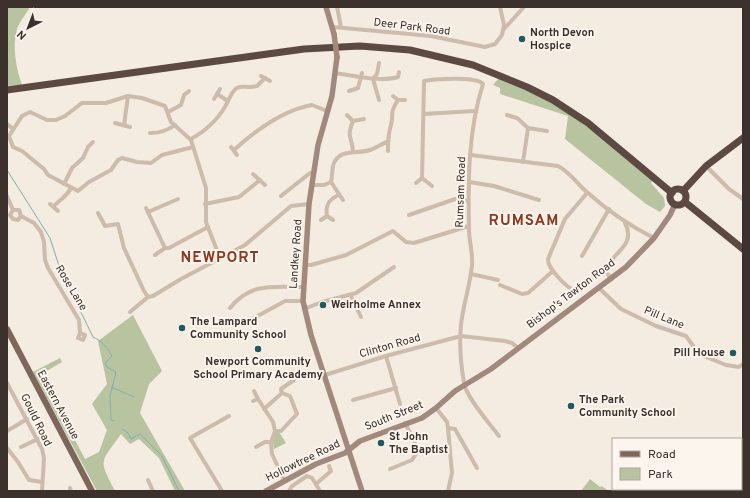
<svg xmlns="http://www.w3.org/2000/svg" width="750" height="498" viewBox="0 0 750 498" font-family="Overpass,sans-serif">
<rect width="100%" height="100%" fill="#f4ebe1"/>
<g fill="#b8c4a0">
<path d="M7,7H30C26,14 20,21 17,29C12,46 16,68 22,85L7,86Z"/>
<path d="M499,78C517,86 537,93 554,104C589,126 621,154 653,180L651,183L664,198L665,206L660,212L646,204L565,139L568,116L500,94V88L493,85Z"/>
<path d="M133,315L162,371L149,384L140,413L185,491H175L159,458L139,439L130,444L121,434C100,464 98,458 115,491H97L33,372L60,358L62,362L45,372L51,384L47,387L85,459L99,452L107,430L92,404L107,384L98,341Z"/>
<path d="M279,432L286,443L274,449L273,443L276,433Z"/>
<path d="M590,479L600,487L602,486L607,490L581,491Z"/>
</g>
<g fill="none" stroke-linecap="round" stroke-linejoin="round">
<g stroke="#7fb0b2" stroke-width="1">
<path d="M7,170L50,238L60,269L93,337C102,341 108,348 112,356L105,363L107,367L116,372L110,396L111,420L114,421"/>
<path d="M111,387L134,397"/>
<path d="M122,429L128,433L131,439L140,434L162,456L179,491"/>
</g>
<g stroke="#cdbbac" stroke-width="4">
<path d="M337,7L341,27"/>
<path d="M333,27L431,36L485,47L495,44L502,35L504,25L500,7"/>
<path d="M504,29L524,7"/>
<path d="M335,73C353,76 382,82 398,77L399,72"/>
<path d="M261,76L270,81"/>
<path d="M349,91L358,88L362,73"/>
<path d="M217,94L228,101C238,79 241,90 257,86L265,78"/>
<path d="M393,96L398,100"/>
<path d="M214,99L220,89"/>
<path d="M379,100L373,79L377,74L379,63"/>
<path d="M168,112L181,105L184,95L189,91"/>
<path d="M424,114L474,111"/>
<path d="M347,115L353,121"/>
<path d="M507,115L517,118L528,128"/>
<path d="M115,123L130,127"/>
<path d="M7,124L13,129"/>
<path d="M124,125L128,96"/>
<path d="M150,133C160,133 167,131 175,125"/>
<path d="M191,139C207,130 220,118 228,101"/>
<path d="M193,147L162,155L151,163L137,162L122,158L118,160L111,170L89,182L78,191L48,175L44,169L22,151L13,147L9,136L22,116L30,112L47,120H56L65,116L82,103H106L128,96L142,98L165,106L171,122L191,140L206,188V222L220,258"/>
<path d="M231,147L237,155"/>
<path d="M234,150C255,131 283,110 312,105L327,111"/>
<path d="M388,151C388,141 388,134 391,125C394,113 389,114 398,100H405"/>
<path d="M353,152C352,135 346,139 353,121L364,119"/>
<path d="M471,155L558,166C570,172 578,185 588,193C608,211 630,226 654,238"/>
<path d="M523,162L528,128L547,131"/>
<path d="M706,166L729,189L743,199"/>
<path d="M253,174L265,185"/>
<path d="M331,182L343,200"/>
<path d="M469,182L494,186L539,200"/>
<path d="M416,183L422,178"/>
<path d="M64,184L72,168L83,158L88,147L93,142"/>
<path d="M312,185H324L331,182C333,175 331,167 335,161C342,149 359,154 370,150C376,148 381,144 387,142"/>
<path d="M432,186L422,178L424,81C435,79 476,76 483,84C468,131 468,181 469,229C469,241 473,253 472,265C470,286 463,305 461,325C459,343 461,365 464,383C466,397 490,424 499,436"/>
<path d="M587,193L565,219L548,259C548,267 554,272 558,277C583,306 582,279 605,270"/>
<path d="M7,196L13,210"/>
<path d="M281,196L310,173H314"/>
<path d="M50,204L58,211"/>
<path d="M205,204L239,197L260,180"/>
<path d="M54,206C61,198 66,198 71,188"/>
<path d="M146,208L165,248"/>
<path d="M13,210L10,215L13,219L18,220L21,216"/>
<path d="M13,210H19L21,216"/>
<path d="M148,212L178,199"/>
<path d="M98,213L105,226L118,224L124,248L144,291L148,297"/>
<path d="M409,215L455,199L468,201"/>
<path d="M21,216L34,223L41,232L44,242L45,260L48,268L79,320L80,333L78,338L83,340L85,335L80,333"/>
<path d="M321,220L327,216"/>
<path d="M333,220L327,216C325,205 329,199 339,195"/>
<path d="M155,255L165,248H169L208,227"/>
<path d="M582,256L609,209"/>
<path d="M306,265H311L346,255L393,231L406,242L414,243L469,226"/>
<path d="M471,274L498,280"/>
<path d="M611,279L605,270C612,253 637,245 625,223"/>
<path d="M500,285L522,294L528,293L553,271"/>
<path d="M599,288L621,309L656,326L686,336L699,354L726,365L739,367L743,364"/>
<path d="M351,296L361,317"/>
<path d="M230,308C251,282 273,287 304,287"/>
<path d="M304,309L322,302L356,293L394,267"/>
<path d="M130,312L148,297L153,296L181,279L245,245L291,206L309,204"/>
<path d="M252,319L285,301H303"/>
<path d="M386,356L400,404"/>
<path d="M325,375L386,356L461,336L505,341L512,343L518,348"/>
<path d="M7,383L42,449L44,458L42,491"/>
<path d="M254,391L258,399"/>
<path d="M282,393L281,389L294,380L293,372"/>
<path d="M353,400L396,388"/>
<path d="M253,401L258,399L273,422L275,431L271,443L272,454L284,480"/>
<path d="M436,408L447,422L448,428L452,473L448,491"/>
<path d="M264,409L282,393L290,396L297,414L281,431H275"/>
<path d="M448,428L455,429L477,468"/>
<path d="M7,431L27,419"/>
<path d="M21,447L38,439"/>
<path d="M256,447L265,442H272"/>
<path d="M7,448L18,462L29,480L42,482"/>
<path d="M390,469L412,460L416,454L415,443L405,423"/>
<path d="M148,480L153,491"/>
<path d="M316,484L331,471L329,466"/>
<path d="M70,488L71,491"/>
<path d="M222,491L190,438L229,416"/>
<path d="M289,491L292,486L307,476L312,478L320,491"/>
<path d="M643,491L645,489"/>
</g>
<g stroke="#a18a7d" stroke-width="5.5">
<path d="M326,7L334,34"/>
<path d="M337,57L332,96L318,145L309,204L303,301L311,335L362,491"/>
<path d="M266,491L316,464L345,453L360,441L422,418L436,408L455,391L491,369L626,267L654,238L670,215L675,204"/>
</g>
<path stroke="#7d675c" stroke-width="6" d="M7,329L92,491"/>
<g stroke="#5c4a42" stroke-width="7">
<path d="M7,90L304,49L360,46L410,50L473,65L527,87L553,100L588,123L672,193"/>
<circle cx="678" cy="197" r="8"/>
<path d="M683,191L706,166L743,138"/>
<path d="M685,202L743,249"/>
</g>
<path stroke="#a18a7d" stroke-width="5.5" d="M334,34L337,57"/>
</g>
<g fill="#1f5a5e" stroke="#fbf5ee" stroke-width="1.5">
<circle cx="522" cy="39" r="4"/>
<circle cx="323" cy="305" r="4"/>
<circle cx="182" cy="328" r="4"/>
<circle cx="258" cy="349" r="4"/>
<circle cx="733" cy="353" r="4"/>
<circle cx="571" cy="406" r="4"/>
<circle cx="381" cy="443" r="4"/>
</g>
<g text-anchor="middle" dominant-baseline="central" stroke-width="4" stroke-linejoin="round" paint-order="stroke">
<g font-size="11" fill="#3b302b" stroke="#fbf5ee">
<text transform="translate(412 27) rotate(7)">Deer Park Road</text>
<text transform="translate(461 192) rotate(-88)">Rumsam Road</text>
<text transform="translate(296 254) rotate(-86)">Landkey Road</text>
<text transform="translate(71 288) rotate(59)">Rose Lane</text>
<text transform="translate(571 294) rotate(-37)">Bishop's Tawton Road</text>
<text transform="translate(664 318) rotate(22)">Pill Lane</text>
<text transform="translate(390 346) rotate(-16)">Clinton Road</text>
<text transform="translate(58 405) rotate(62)">Eastern Avenue</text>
<text transform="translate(394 416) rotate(-22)">South Street</text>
<text transform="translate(36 420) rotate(64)">Gould Road</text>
<text transform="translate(303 461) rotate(-26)">Hollowtree Road</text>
</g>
<g font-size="11" font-weight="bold" fill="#3b302b" stroke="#fbf5ee" text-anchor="start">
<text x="530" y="33">North Devon<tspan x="530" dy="13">Hospice</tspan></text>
<text x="331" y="305">Weirholme Annex</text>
<text x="190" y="322">The Lampard<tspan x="190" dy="13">Community School</tspan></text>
<text x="725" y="353" text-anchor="end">Pill House</text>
<text x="258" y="362" text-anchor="middle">Newport Community<tspan x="258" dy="13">School Primary Academy</tspan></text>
<text x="579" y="400">The Park<tspan x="579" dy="13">Community School</tspan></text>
<text x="389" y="437">St John<tspan x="389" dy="13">The Baptist</tspan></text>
</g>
<g font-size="15" font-weight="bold" letter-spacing="1" fill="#8c3b22" stroke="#fbf5ee">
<text x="524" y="221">RUMSAM</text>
<text x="220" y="258">NEWPORT</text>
</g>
</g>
<rect width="750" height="498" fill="none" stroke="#3b302b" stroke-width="16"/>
<rect x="612" y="438" width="130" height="52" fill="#fbf5ee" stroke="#aea6a0"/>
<rect x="620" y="451" width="20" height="6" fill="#7d675c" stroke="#aea6a0"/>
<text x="648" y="458" font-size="12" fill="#3b302b">Road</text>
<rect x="620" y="468" width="20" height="12" fill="#b8c4a0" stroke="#aea6a0"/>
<text x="648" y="478" font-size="12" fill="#3b302b">Park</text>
<g transform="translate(28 28) rotate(222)" stroke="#fbf5ee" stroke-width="3" paint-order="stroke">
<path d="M0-3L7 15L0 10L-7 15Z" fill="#3b302b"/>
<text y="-6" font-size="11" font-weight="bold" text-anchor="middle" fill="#3b302b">N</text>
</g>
</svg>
